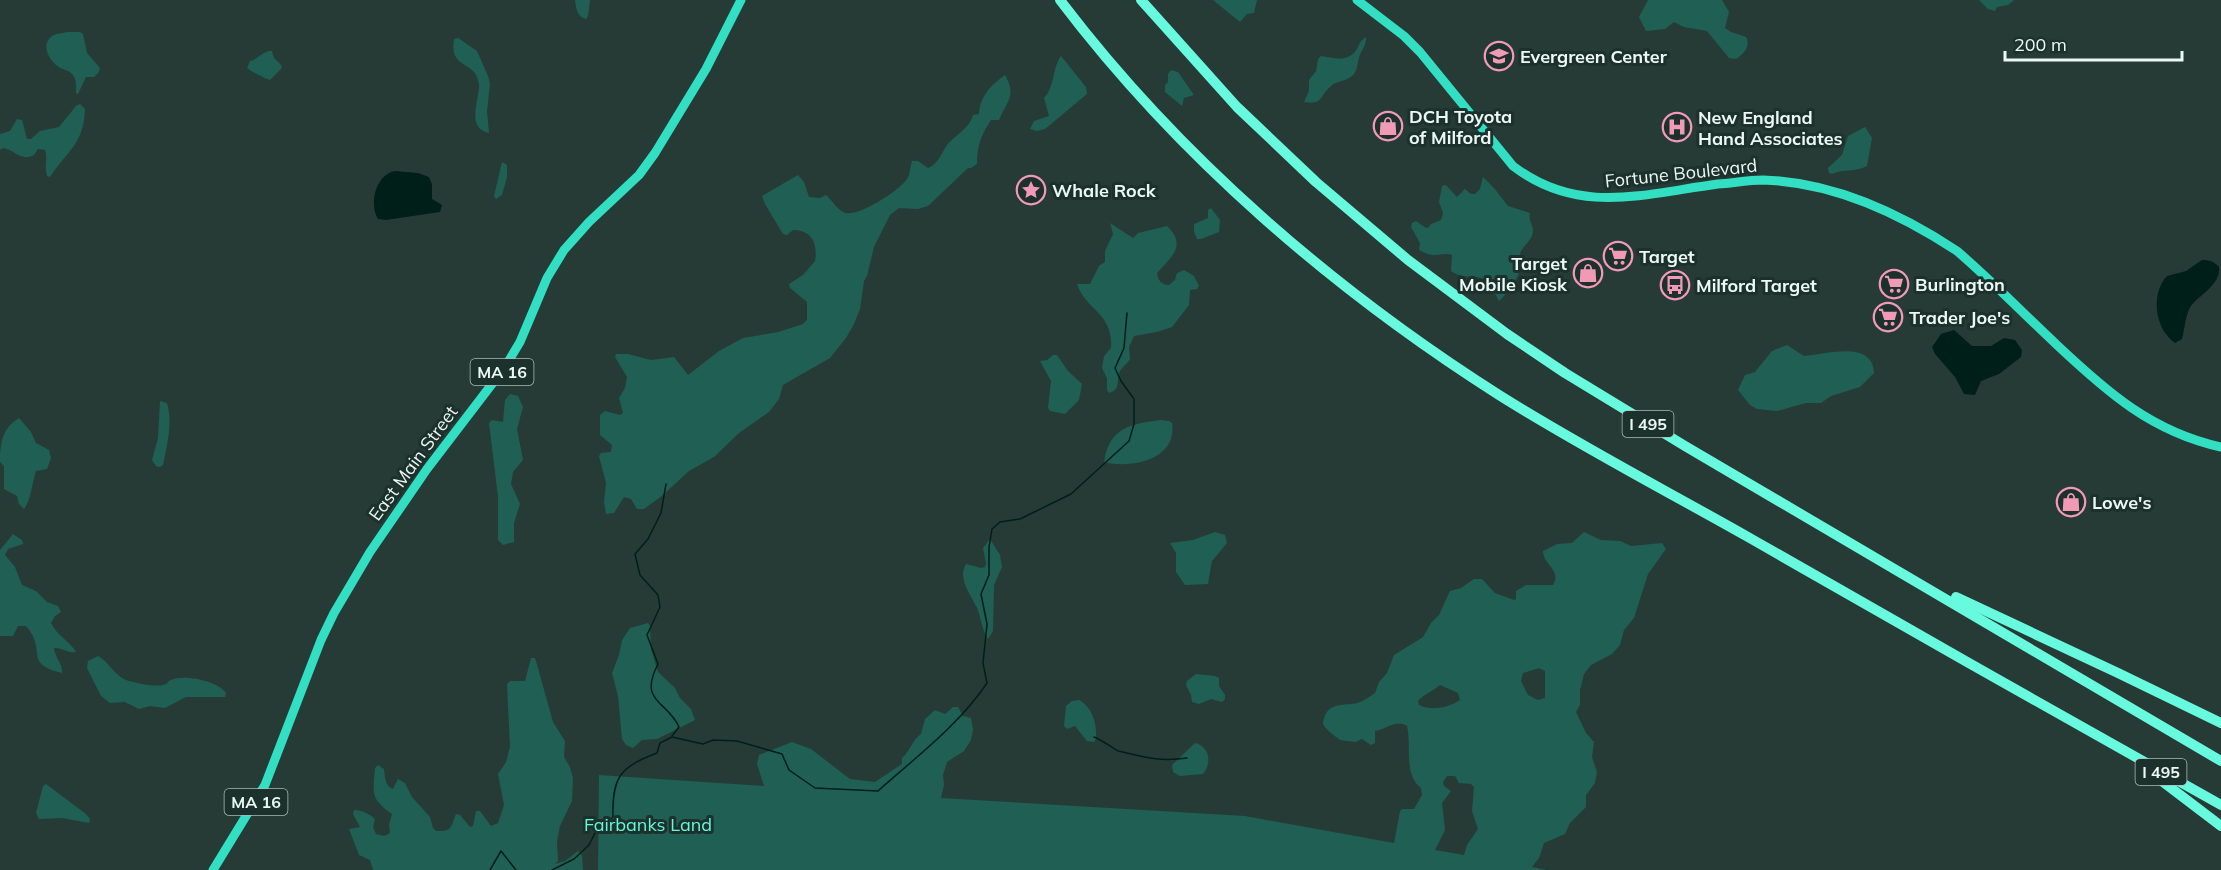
<svg xmlns="http://www.w3.org/2000/svg" width="2221" height="870" viewBox="0 0 2221 870" font-family="Mulish,sans-serif">
<rect width="100%" height="100%" fill="#263b36"/>
<g fill="#205f54" fill-rule="evenodd">
<path d="M575,0H590L588,16L586,19C577,17 576,8 575,0Z"/>
<path d="M1213,0H1257L1254,13L1247,14L1240,22Z"/>
<path d="M1648,0H1722L1729,12L1725,28L1731,32L1746,37C1751,46 1744,54 1736,59L1729,58L1707,31L1684,27L1674,22L1665,29L1646,31L1639,17Z"/>
<path d="M1979,0H2014L2008,5L1997,7L1995,11L1988,9Z"/>
<path d="M68,32H80L83,34L87,53L100,68L99,72L94,77H86L78,94L76,93C76,87 77,79 72,74C69,70 63,70 59,67C49,61 39,43 54,35C58,33 64,33 68,32Z"/>
<path d="M1366,37C1366,46 1363,47 1360,55C1356,65 1359,74 1347,79C1341,82 1334,82 1330,87C1319,97 1323,105 1304,102L1309,91V80L1316,71L1318,59L1321,56C1334,58 1348,63 1357,49C1360,43 1360,41 1366,37Z"/>
<path d="M458,38L477,51L488,76L490,84L487,111L489,133C465,128 480,99 479,84C476,59 449,71 454,39Z"/>
<path d="M269,51H272L274,58L282,66L281,69L270,80C266,79 250,71 247,68L250,61C258,59 261,53 269,51Z"/>
<path d="M1061,56L1086,87L1087,94L1045,129L1037,131L1030,129L1034,121L1049,116L1044,98C1055,87 1052,68 1061,56Z"/>
<path d="M1171,70L1178,72L1194,95L1184,98L1182,106L1165,92V85L1168,82V74Z"/>
<path d="M1005,75C1017,96 1007,101 999,120H991C981,135 977,146 977,164L971,168H968L928,206L918,209L899,208L890,215L874,247L867,276L864,281L860,309L854,324L846,338L830,358L783,385L779,399L769,412L739,433L714,457L689,471L663,495L644,509H637L631,499L624,497L614,513L606,514L604,502L606,483L599,456L601,453L611,452L612,445L600,435V415L605,411L620,415L623,413L619,398L625,388L627,377L615,357L616,354H628L651,360L674,357L688,375L719,351L743,338L778,332L803,324L807,320V302L790,288L789,284L803,275L815,261C818,244 812,230 793,230L787,235L783,234L765,204L762,196L798,175L804,182L809,197L820,198L826,195C832,200 836,208 843,212C855,220 900,190 907,179C910,175 910,167 912,161H918L928,168C938,164 941,154 947,145C955,135 969,129 973,115L979,114C980,96 991,85 1005,75Z"/>
<path d="M80,104L85,109C84,144 67,151 50,177L47,176C44,167 48,157 45,150L38,149L34,155C21,162 15,150 3,148L0,150V134L10,131L17,119L22,120L27,139H31L40,131L59,127L76,106Z"/>
<path d="M1865,127L1872,138L1867,166C1855,173 1844,168 1832,174L1829,173L1828,168L1842,155L1848,136Z"/>
<path d="M502,162L507,165V177L502,195L496,199L494,196Z"/>
<path d="M1483,177L1494,188L1508,206L1530,213C1528,220 1533,224 1533,231C1533,239 1525,244 1521,251C1519,256 1521,259 1521,265C1520,277 1508,293 1499,301C1495,295 1493,283 1486,280C1475,274 1464,280 1451,271L1452,255C1440,251 1437,260 1419,250L1420,243L1411,227L1412,223L1416,221L1426,228L1429,227L1431,224L1441,220L1443,213L1439,202L1442,186L1446,185L1457,197L1465,189L1471,194H1475L1480,189Z"/>
<path d="M1211,208L1220,220L1219,232L1201,239H1197L1194,232V224L1208,218V210Z"/>
<path d="M1110,223L1133,238L1138,233L1167,226C1188,246 1170,258 1157,273C1158,280 1161,285 1169,285L1175,280L1177,273L1184,270L1194,276L1199,286L1197,289L1190,290L1189,305L1172,327L1157,332L1134,336L1129,347L1130,359C1128,363 1122,367 1120,371C1116,380 1121,390 1109,393L1107,390V378L1102,368L1104,356L1111,348C1113,312 1086,311 1077,284H1090L1099,266L1105,262V251L1113,234Z"/>
<path d="M1787,345L1804,356C1823,355 1873,339 1874,373L1860,387L1831,396L1821,403H1806L1777,411L1757,409L1750,405L1738,390L1745,375L1755,372L1772,351Z"/>
<path d="M1053,355H1057L1068,371L1082,384L1079,400L1065,414L1050,411L1048,408L1051,381L1040,361L1047,360Z"/>
<path d="M510,394L518,396L523,407L517,429L523,460L513,472L511,484L520,504L514,523V542L503,545L498,540V497L489,423L492,420L503,422L505,400Z"/>
<path d="M160,401L167,403C173,423 167,445 163,465L160,467L156,466L152,460L158,438Z"/>
<path d="M19,418L31,432L36,443L49,450L51,458L47,469L36,471C32,483 31,500 24,509L19,504L17,496L4,489V466L0,462C0,444 2,428 19,418Z"/>
<path d="M1161,420L1169,421L1172,423C1178,460 1130,469 1104,462C1109,427 1131,424 1161,420Z"/>
<path d="M1215,532L1225,535L1227,543L1212,561L1208,584L1185,585L1176,572V553L1170,543L1193,540Z"/>
<path d="M1584,532L1601,540L1620,541L1631,546L1662,543L1666,549L1648,574L1634,618L1624,630L1620,645L1612,654L1591,665L1584,674L1580,690V705L1576,712L1586,733L1594,742L1592,757L1597,772L1595,783L1586,795V807L1570,823L1565,834L1544,843L1539,858L1532,867L1547,870H598L599,775L764,786L757,764L759,755L792,742L811,749L850,779L875,782L902,764V758C910,751 912,740 921,734L925,719L935,710L945,714L953,707H958L963,716L971,718L973,730L971,740L964,751L947,762L943,775L944,785L941,798L1245,816L1394,843L1400,811L1402,809H1414L1422,795L1421,788C1403,774 1412,747 1407,726C1396,719 1387,729 1375,731V743L1371,745L1362,739L1355,742L1340,740C1334,735 1327,731 1323,724C1325,705 1337,705 1352,704C1361,703 1368,698 1375,693L1379,682L1387,673L1394,655L1423,637L1431,623L1439,615L1450,591L1461,588L1474,579H1482L1495,593L1514,600L1516,599V591L1526,585H1553C1562,570 1543,565 1543,551L1557,544L1572,543ZM1539,668L1545,671V698L1538,700L1528,695L1521,681L1523,673ZM1440,685L1458,693L1460,700C1448,708 1432,711 1419,705L1418,701C1422,696 1434,690 1440,685ZM1447,776H1455L1459,783L1471,784L1474,787L1472,811L1478,829L1467,845L1464,855L1435,850L1445,830L1442,803L1451,791L1444,786L1443,782Z"/>
<path d="M13,534L22,540L23,544L8,549L5,555L15,567L22,585L36,591L47,602L58,606L61,612L55,616L51,623C57,636 70,641 76,652C69,654 62,647 54,648C55,658 63,664 62,673C22,663 48,651 26,626H18L13,636H0V550Z"/>
<path d="M990,539L1000,555L1002,567L994,585L993,631L988,639C982,630 981,618 977,608C971,595 957,578 966,564L981,568L985,567L986,563L983,548Z"/>
<path d="M648,623L650,626L651,649L658,672L675,688L680,698L691,709L695,720L657,739L642,740L633,748L626,745L622,739L618,696L612,673L619,655L622,640L630,628Z"/>
<path d="M98,656C109,662 114,675 126,680C135,683 154,687 163,685C170,683 165,683 171,680C184,674 218,681 226,693L225,697H186L165,708L150,706L139,709L125,702L110,703L101,696L87,668L88,661Z"/>
<path d="M531,658H535L536,661L553,722L565,741L564,757L570,767L573,778L572,801L560,826L557,841L558,861L555,864L565,861L578,851L582,855L583,870H373L370,860L359,855L349,829L360,827L353,814L354,810C362,810 370,814 375,819L373,827L376,834L384,836L390,833L389,825L392,814C370,798 373,794 375,768L378,765L384,769C385,777 385,786 393,789L398,779L405,783L412,797L430,817L433,828L436,831C453,832 451,826 456,814L460,815L470,827L473,826L476,811H480L491,826L498,823L504,805L498,774L506,762L510,747L507,684L510,681H525Z"/>
<path d="M1196,674L1215,676L1219,678V686L1225,695V699L1222,702L1211,699L1199,704L1192,702L1191,695L1186,685L1187,681Z"/>
<path d="M1079,700C1093,708 1097,724 1096,739L1094,742L1087,741L1075,726L1067,729L1064,726L1066,706L1072,701Z"/>
<path d="M1195,743C1210,747 1212,763 1203,774L1180,776L1173,772L1172,765Z"/>
<path d="M46,784L86,814L90,819L89,823L62,818L39,819L36,813L43,786Z"/>
</g>
<g fill="#001f19">
<path d="M395,171L418,173L429,177L432,184V199L442,205L440,212L386,220L378,219C369,204 375,175 395,171Z"/>
<path d="M2202,260C2209,260 2214,261 2219,267C2221,285 2199,295 2191,306C2185,315 2185,329 2182,339L2175,343C2155,329 2150,294 2167,276L2186,271Z"/>
<path d="M1954,330L1972,346H1991L2004,338L2015,340L2022,350L2021,357L1999,374L1981,381L1975,395L1964,394L1955,377L1935,354L1932,347L1941,334Z"/>
</g>
<g fill="none" stroke-linecap="round" stroke-linejoin="round">
<g stroke="#001f19" stroke-width="1.5">
<path d="M666,484L661,513L648,539L635,554L640,575L658,595L660,607L647,635L658,664C638,703 667,700 679,727L672,736"/>
<path d="M1094,737C1102,740 1114,749 1118,751C1144,757 1159,762 1187,758"/>
<path d="M490,870L501,851L516,870"/>
<path d="M552,870L574,859L589,845L595,833L613,817C612,777 620,767 657,753L660,743L672,737L703,744L713,740L737,741L782,754L789,770L815,788L878,791C916,757 959,725 987,683L983,663L987,624L981,594L989,575V547L992,529L1000,522L1020,519L1071,494L1129,441L1134,424V399L1121,381L1115,368L1124,348L1127,313"/>
</g>
<g stroke="#32dfc3" stroke-width="9">
<path d="M1357,0L1404,36L1420,52L1513,166C1578,216 1643,194 1718,184C1733,183 1748,180 1763,180C1832,182 1901,214 1957,251C1992,281 2024,314 2057,345C2107,392 2152,432 2221,447"/>
<path d="M213,870L265,785L321,640L334,613L370,552L427,469L505,367L520,342L547,278L564,250L589,222L639,175L655,153L706,69L741,0"/>
</g>
<g stroke="#68fade" stroke-width="10">
<path d="M1060,0C1179,157 1334,290 1499,395C1580,446 1665,490 1748,537C1905,627 2063,717 2221,805"/>
<path d="M1141,0L1237,107L1316,182L1408,260L1507,334L1565,373L1685,446L2221,761"/>
<path d="M1956,597L2118,673L2221,723"/>
<path d="M2150,772L2221,826"/>
</g>
</g>
<defs>
<g id="school-ring" transform="scale(1.5)"><circle r="9.5" fill="#1c312c" stroke="#f09ab6" stroke-width="1.5"/><path d="M0-5L7-2L0 1L-7-2ZM-4 1L0 2.5L4 1V4Q0 6-4 4Z" fill="#f09ab6"/></g>
<g id="shop-ring" transform="scale(1.5)"><circle r="9.5" fill="#1c312c" stroke="#f09ab6" stroke-width="1.5"/><path d="M-5-2.5h2.3a2.7 3.5 0 0 1 5.4 0H5L5.5 6h-11ZM-1.5-2.5h3a1.5 2.3 0 0 0-3 0Z" fill="#f09ab6"/></g>
<g id="hospital-ring" transform="scale(1.5)"><circle r="9.5" fill="#1c312c" stroke="#f09ab6" stroke-width="1.5"/><path d="M-5-5h3v3.5h4V-5h3V5h-3V1.5h-4V5h-3Z" fill="#f09ab6"/></g>
<g id="sight-ring" transform="scale(1.5)"><circle r="9.5" fill="#1c312c" stroke="#f09ab6" stroke-width="1.5"/><path d="M0-6L1.8-2.2L6-1.7L2.9 1.2L3.7 5.4L0 3.3L-3.7 5.4L-2.9 1.2L-6-1.7L-1.8-2.2Z" fill="#f09ab6"/></g>
<g id="supermarket-ring" transform="scale(1.5)"><circle r="9.5" fill="#1c312c" stroke="#f09ab6" stroke-width="1.5"/><path d="M-6-5.5h2.5l.6 2H6L4.5 2H-2.5L-4.4-4H-6ZM-1.5 3.2a1.3 1.3 0 1 0 .1 0ZM3 3.2a1.3 1.3 0 1 0 .1 0Z" fill="#f09ab6"/></g>
<g id="bus-ring" transform="scale(1.5)"><circle r="9.5" fill="#1c312c" stroke="#f09ab6" stroke-width="1.5"/><path d="M-5-6H5V4H4V6H2V4H-2V6H-4V4H-5ZM-3.5-4V0h7V-4ZM-3.5 1.2v1.5H-2V1.2ZM2 1.2v1.5H3.5V1.2Z" fill="#f09ab6"/></g>
</defs>
<g fill-rule="evenodd">
<use href="#school-ring" x="1499" y="56"/>
<use href="#shop-ring" x="1388" y="126"/>
<use href="#hospital-ring" x="1677" y="127"/>
<use href="#sight-ring" x="1031" y="190"/>
<use href="#supermarket-ring" x="1618" y="256"/>
<use href="#shop-ring" x="1588" y="273"/>
<use href="#supermarket-ring" x="1894" y="284"/>
<use href="#bus-ring" x="1675" y="285"/>
<use href="#supermarket-ring" x="1888" y="317"/>
<use href="#shop-ring" x="2071" y="502"/>
</g>
<g text-anchor="middle" dominant-baseline="central" stroke-width="6" stroke-linejoin="round" paint-order="stroke">
<g fill="#1c312c" stroke="#aebcb9" stroke-width="1.5">
<rect x="470.5" y="359" width="63" height="26" rx="4.5"/>
<rect x="1622.5" y="411" width="51" height="26" rx="4.5"/>
<rect x="2135.5" y="759" width="51" height="26" rx="4.5"/>
<rect x="224.5" y="789" width="63" height="26" rx="4.5"/>
</g>
<g font-size="16" font-weight="bold" fill="#ecf8f5">
<text x="502" y="372">MA 16</text>
<text x="1648" y="424">I 495</text>
<text x="2161" y="772">I 495</text>
<text x="256" y="802">MA 16</text>
</g>
<g font-size="18" font-weight="bold" fill="#ecf8f5" stroke="#1c312c" text-anchor="start">
<text x="1520" y="56">Evergreen Center</text>
<text x="1409" y="116">DCH Toyota<tspan x="1409" dy="21">of Milford</tspan></text>
<text x="1698" y="117">New England<tspan x="1698" dy="21">Hand Associates</tspan></text>
<text x="1052" y="190">Whale Rock</text>
<text x="1639" y="256">Target</text>
<text x="1567" y="263" text-anchor="end">Target<tspan x="1567" dy="21">Mobile Kiosk</tspan></text>
<text x="1915" y="284">Burlington</text>
<text x="1696" y="285">Milford Target</text>
<text x="1909" y="317">Trader Joe's</text>
<text x="2092" y="502">Lowe's</text>
</g>
<g font-size="18" fill="#ecf8f5" stroke="#1c312c">
<text transform="translate(1681 173) rotate(-6)">Fortune Boulevard</text>
<text transform="translate(413 463) rotate(-54)">East Main Street</text>
</g>
<g font-size="18" fill="#62f9dd" stroke="#1c312c">
<text x="648" y="824">Fairbanks Land</text>
</g>
</g>
<path d="M2005 51v9h177v-9" fill="none" stroke="#ecf8f5" stroke-width="3"/>
<text x="2014" y="51" font-size="18" fill="#ecf8f5" stroke="#1c312c" stroke-width="4.5" paint-order="stroke">200 m</text>
</svg>
